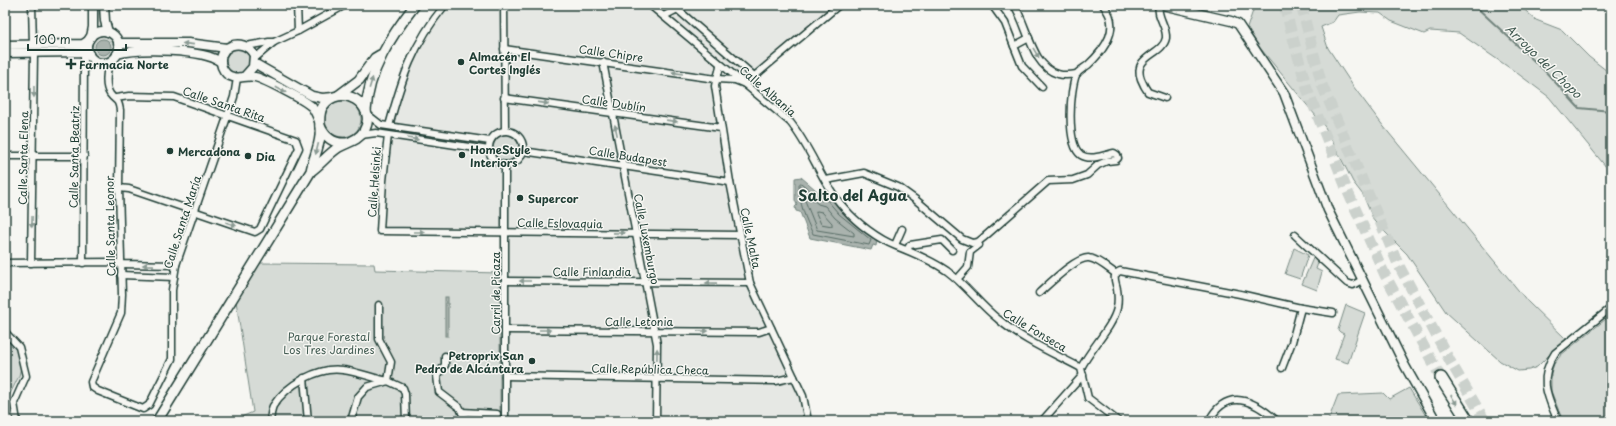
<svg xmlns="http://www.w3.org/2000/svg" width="1616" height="426" viewBox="0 0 1616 426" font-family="'Playpen Sans',sans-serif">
<rect width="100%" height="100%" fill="#f6f6f2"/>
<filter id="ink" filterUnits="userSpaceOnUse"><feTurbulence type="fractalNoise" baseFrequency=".025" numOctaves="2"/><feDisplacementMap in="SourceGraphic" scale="8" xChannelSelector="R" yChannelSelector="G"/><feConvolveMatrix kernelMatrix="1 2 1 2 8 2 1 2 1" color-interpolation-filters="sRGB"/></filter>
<g filter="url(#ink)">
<path fill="#e6e8e4" d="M445,5H839L745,84L721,64L715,86L750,283L794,377L808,421H505L504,232L380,231L389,126L408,65Z"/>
<g fill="#d6dbd6" stroke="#7a8c85">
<path d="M1255,5H1519L1536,20L1562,30L1589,57L1611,74V173L1549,97L1517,73L1459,33L1430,31L1424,34L1391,21L1380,13L1360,12L1338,15L1333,22L1321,27L1328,48L1353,86L1384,127L1528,302L1567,340L1554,350L1537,367L1529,370L1518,371L1500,361L1446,312L1407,254L1374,221L1363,195L1353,182L1325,127L1261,49L1247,28Z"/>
<circle cx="103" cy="47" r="12"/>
<circle cx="238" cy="61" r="12"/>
<circle cx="343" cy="119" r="18"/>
<circle cx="506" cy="148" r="13"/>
<path d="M1294,248L1308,255L1300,279L1285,274Z"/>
<path d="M1314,256L1319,260L1316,269L1322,272L1317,290L1302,284Z"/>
<path d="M260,263L374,264L375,270L500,273V421H232L253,412L236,301Z"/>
<path d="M1346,305L1365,313L1348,363L1335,359L1344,334L1340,332L1338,330Z"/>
<path d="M1611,315V417L1604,418L1600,421H1563L1551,391V373L1554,364L1561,355Z"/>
<path d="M5,333L15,343L21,367L19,376L5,404Z"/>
<path d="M1409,388L1429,421H1328L1338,395L1383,393L1389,399Z"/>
</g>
<g fill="#aab3ae" stroke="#72847d">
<circle cx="103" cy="47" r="8"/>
<path d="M801,177L823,196L827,194L841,211L877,240L876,246L873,245L871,250L810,238L800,212L796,211L795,207L797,205L795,200V178Z"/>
<rect x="445" y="297" width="3" height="39"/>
</g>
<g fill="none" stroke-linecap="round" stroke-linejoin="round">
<g stroke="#576c65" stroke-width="1">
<path d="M801,183L821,200H827L839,214L871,240L869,245L813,234C805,218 799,203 799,185Z"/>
<path d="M806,194L818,204L825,206L835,218L854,233V236L817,230L804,198Z"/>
<path d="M817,211L822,212L832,223V226L821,224L816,213Z"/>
</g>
<path stroke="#72847d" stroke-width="2" d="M1474,5L1544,70L1579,108L1611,111"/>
<g stroke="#cbd1cc" stroke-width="11" stroke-dasharray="11 5.5" stroke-linecap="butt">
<path d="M1284,5L1307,89L1347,190L1385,275L1441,378"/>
<path d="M1301,5L1322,85L1398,264L1450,361L1485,421"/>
</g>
<g stroke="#1f3d34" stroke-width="9">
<g id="street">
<path d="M32,5L33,45"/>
<path d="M297,5L298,31"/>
<path d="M504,5L505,130"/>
<path d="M650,5L790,122C812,149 822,184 845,209C857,223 878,239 896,246C914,253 931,260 947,271C966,285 980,305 998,319C1022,340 1053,353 1081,368L1088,398L1118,421"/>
<path d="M992,5L1005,23L1014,46L1029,38"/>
<path d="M1014,5C1028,25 1031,66 1058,74C1064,76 1071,75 1077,74"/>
<path d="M1159,5C1156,16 1167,26 1166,38C1163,55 1132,56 1141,79C1143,84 1145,88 1148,92L1165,98"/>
<path d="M677,9L754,76"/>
<path d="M664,16L685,5"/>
<path d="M246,46L269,42H274"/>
<path d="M1014,46L1022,66L1042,87"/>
<path d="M504,49L716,79L735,80L745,84L839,5"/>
<path d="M254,59L274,42L298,31L345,5"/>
<path d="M109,62C107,71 104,85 110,94C116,102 118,98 120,110L119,188L122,294L121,313L91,382L92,387L98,391L143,409L149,405L172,359V290L176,265L234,97L237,78"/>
<path d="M603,62L657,344L656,421"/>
<path d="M720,64C720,72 716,78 715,86L730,182L750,283L803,396L808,421"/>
<path d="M116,98L129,96L174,97L296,140L299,148L260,229L255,232L129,189L119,188"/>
<path d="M504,98L721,128"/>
<path d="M367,114L381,125L490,141"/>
<path d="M389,126C402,78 413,44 445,5"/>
<circle cx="506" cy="148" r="17"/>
<path d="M361,135L376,133L489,150"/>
<path d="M388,135L383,181L380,231L739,235"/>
<path d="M523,151L730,182"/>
<path d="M5,156H84"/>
<path d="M505,165V421"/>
<path d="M826,180L864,173L898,187L916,200L962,239L972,243L978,242L983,238L1048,181L1073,180L1087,175L1098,165L1107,161L1116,160L1118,158L1117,155L1114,153C1105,155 1090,161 1081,155C1066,144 1070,91 1076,75C1078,71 1084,68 1088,65C1105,49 1122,27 1103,5"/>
<path d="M1295,235L1347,283L1353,285L1362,280"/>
<path d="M895,245L902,229"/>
<path d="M907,250L910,245L942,240L952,250"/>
<path d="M5,263L112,262L120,264L176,265"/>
<path d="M31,263L34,53"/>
<path d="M83,263L84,52"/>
<path d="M121,275L174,277"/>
<path d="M960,276L968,267L970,252L979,245"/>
<path d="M505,281L750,283"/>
<path d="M1039,293C1049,284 1077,256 1089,258C1098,259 1109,269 1116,274"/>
<path d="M506,330L759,332L771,328"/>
<path d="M5,332L19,347L26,376L14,403L17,421"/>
<path d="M445,356V365L437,376L439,392L460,408L464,417L462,421"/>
<path d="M1081,368C1090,349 1113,327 1117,308C1118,302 1118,295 1117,289C1116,282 1111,275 1120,271L1240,294L1301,308L1333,313"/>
<path d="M1282,368L1292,342L1301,308"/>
<path d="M505,376L776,381L794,377"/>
<path d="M304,378L308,421"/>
<path d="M462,412L497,414"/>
<path d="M270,421C271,416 271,410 273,406C286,385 319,366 343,370C358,372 373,378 388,381L391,362L379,339V305"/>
<path d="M351,421L358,397L367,387L388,381L403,388L405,394L406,421"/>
<path d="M1042,421L1083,375"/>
<path d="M1209,421C1227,387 1254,400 1277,421"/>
<path d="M1558,421C1547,396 1538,378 1555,353L1611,308"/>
</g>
</g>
<g stroke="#1f3d34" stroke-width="11">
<g id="secondary">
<path d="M104,5L105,21L108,32"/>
<path d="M1162,5L1231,21L1238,24L1284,93L1328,210L1405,366L1436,421"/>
<circle cx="103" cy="47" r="16"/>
<path d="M91,37L93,27V5"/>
<path d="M118,43H188L227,48"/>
<path d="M5,45L83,44L89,40"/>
<path d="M5,53L84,52L89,54"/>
<path d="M117,54C140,48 202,49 221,62"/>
<path d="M254,63L312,96L322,98L334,97"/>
<path d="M245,76L253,67L254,55C243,35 215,46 222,67C224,72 228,76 233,77C240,79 247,75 255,77C264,79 305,100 312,107C315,111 317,116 319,121"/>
</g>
</g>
<g stroke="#1f3d34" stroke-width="12">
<g id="primary">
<path d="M339,95L359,80L375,58L380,55"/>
<path d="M366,111C368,71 391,36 415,5"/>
<path d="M320,126C325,137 334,144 346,143"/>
<path d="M157,421L311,171C321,164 328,154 339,147C348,142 358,141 364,131C379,105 340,81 323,106C317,115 321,125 320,136C319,148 313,159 311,171"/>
</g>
</g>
<g stroke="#1f3d34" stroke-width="14">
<path id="highway" d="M1441,378L1468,421"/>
</g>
<use href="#street" stroke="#f6f6f2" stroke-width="6"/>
<use href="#secondary" stroke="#f6f6f2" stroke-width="8"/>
<use href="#primary" stroke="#f6f6f2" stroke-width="9"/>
<use href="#highway" stroke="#f6f6f2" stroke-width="11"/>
</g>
<defs><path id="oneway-solid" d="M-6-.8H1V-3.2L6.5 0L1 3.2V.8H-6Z"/></defs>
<g fill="#8a9a93">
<use href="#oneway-solid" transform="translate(188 44) rotate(-174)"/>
<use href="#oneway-solid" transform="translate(1036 53) rotate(60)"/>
<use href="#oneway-solid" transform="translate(677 73) rotate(-171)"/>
<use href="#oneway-solid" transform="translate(371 83) rotate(-73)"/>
<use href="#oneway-solid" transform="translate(281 90) rotate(28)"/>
<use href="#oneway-solid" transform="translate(34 92) rotate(90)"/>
<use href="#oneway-solid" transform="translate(543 103) rotate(8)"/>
<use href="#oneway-solid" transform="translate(672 121) rotate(8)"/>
<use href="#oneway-solid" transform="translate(616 130) rotate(-102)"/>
<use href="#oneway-solid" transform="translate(413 139) rotate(9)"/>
<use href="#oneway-solid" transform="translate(317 149) rotate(104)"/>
<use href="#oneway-solid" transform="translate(32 222) rotate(91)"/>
<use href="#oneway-solid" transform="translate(231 224) rotate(19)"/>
<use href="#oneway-solid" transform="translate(419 232)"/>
<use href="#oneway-solid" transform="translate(619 233) rotate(1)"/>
<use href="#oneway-solid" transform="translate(148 265) rotate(-179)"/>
<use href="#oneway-solid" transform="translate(525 281) rotate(-180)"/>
<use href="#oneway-solid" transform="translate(711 283) rotate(-179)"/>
<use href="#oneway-solid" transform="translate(545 330)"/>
<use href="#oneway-solid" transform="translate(703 331) rotate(1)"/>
<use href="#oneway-solid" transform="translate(657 354) rotate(-89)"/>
<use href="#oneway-solid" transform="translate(1454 400) rotate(58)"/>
</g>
</g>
<g fill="#1f3d34" stroke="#f6f6f2" stroke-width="1.5">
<circle cx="461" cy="62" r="4"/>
<path d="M69 58h4v4h4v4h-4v4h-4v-4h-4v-4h4z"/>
<circle cx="170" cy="151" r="4"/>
<circle cx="462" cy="155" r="4"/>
<circle cx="248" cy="156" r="4"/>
<circle cx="520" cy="198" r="4"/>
<circle cx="532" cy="361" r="4"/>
</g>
<g text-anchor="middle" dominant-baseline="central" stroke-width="3" stroke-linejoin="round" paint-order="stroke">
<g font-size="11" fill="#1f3d34" stroke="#f6f6f2">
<text transform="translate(611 53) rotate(8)">Calle Chipre</text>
<text transform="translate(768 91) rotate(41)">Calle Albania</text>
<text transform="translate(614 103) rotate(8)">Calle Dublín</text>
<text transform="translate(224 104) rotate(19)">Calle Santa Rita</text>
<text transform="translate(628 156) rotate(9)">Calle Budapest</text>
<text transform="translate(74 157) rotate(-89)">Calle Santa Beatriz</text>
<text transform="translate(23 158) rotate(-89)">Calle Santa Elena</text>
<text transform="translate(374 182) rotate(-86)">Calle Helsinki</text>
<text transform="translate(182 222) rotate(-72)">Calle Santa María</text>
<text transform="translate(560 223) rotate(1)">Calle Eslovaquia</text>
<text transform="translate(110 226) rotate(-91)">Calle Santa Leonor</text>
<text transform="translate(751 238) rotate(78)">Calle Malta</text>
<text transform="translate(647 239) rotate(79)">Calle Luxemburgo</text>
<text x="592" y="271">Calle Finlandia</text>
<text transform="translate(495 293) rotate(-90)">Carril de Picaza</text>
<text x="639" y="321">Calle Letonia</text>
<text transform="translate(1035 330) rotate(31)">Calle Fonseca</text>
<text transform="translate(650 369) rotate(1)">Calle República Checa</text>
</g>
<g font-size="11" font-weight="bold" fill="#1f3d34" stroke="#f6f6f2" text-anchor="start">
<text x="469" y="56">Almacén El<tspan x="469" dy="13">Cortes Inglés</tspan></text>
<text x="79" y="64">Farmacia Norte</text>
<text x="470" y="149">HomeStyle<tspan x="470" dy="13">Interiors</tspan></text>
<text x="178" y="151">Mercadona</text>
<text x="256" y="156">Dia</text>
<text x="528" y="198">Supercor</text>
<text x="524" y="355" text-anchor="end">Petroprix San<tspan x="524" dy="13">Pedro de Alcántara</tspan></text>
</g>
<g font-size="11" fill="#445d54" stroke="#f6f6f2">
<text x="329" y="336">Parque Forestal<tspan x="329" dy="13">Los Tres Jardines</tspan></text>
</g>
<g font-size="12" font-style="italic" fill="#425a52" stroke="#f6f6f2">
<text transform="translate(1544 61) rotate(44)">Arroyo del Chopo</text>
</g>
<g font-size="15" font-weight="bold" fill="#1f3d34" stroke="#f6f6f2">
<text x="853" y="194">Salto del Agua</text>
</g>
</g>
<rect width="1616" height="426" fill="none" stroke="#f6f6f2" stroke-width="20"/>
<rect x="10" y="10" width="1596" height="406" fill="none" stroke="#1f3d34" stroke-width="1.5" filter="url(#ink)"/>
<path d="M28 44v6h98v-6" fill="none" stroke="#1f3d34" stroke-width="2"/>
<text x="34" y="44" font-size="12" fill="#1f3d34" stroke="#f6f6f2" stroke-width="3" paint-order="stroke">100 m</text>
</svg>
